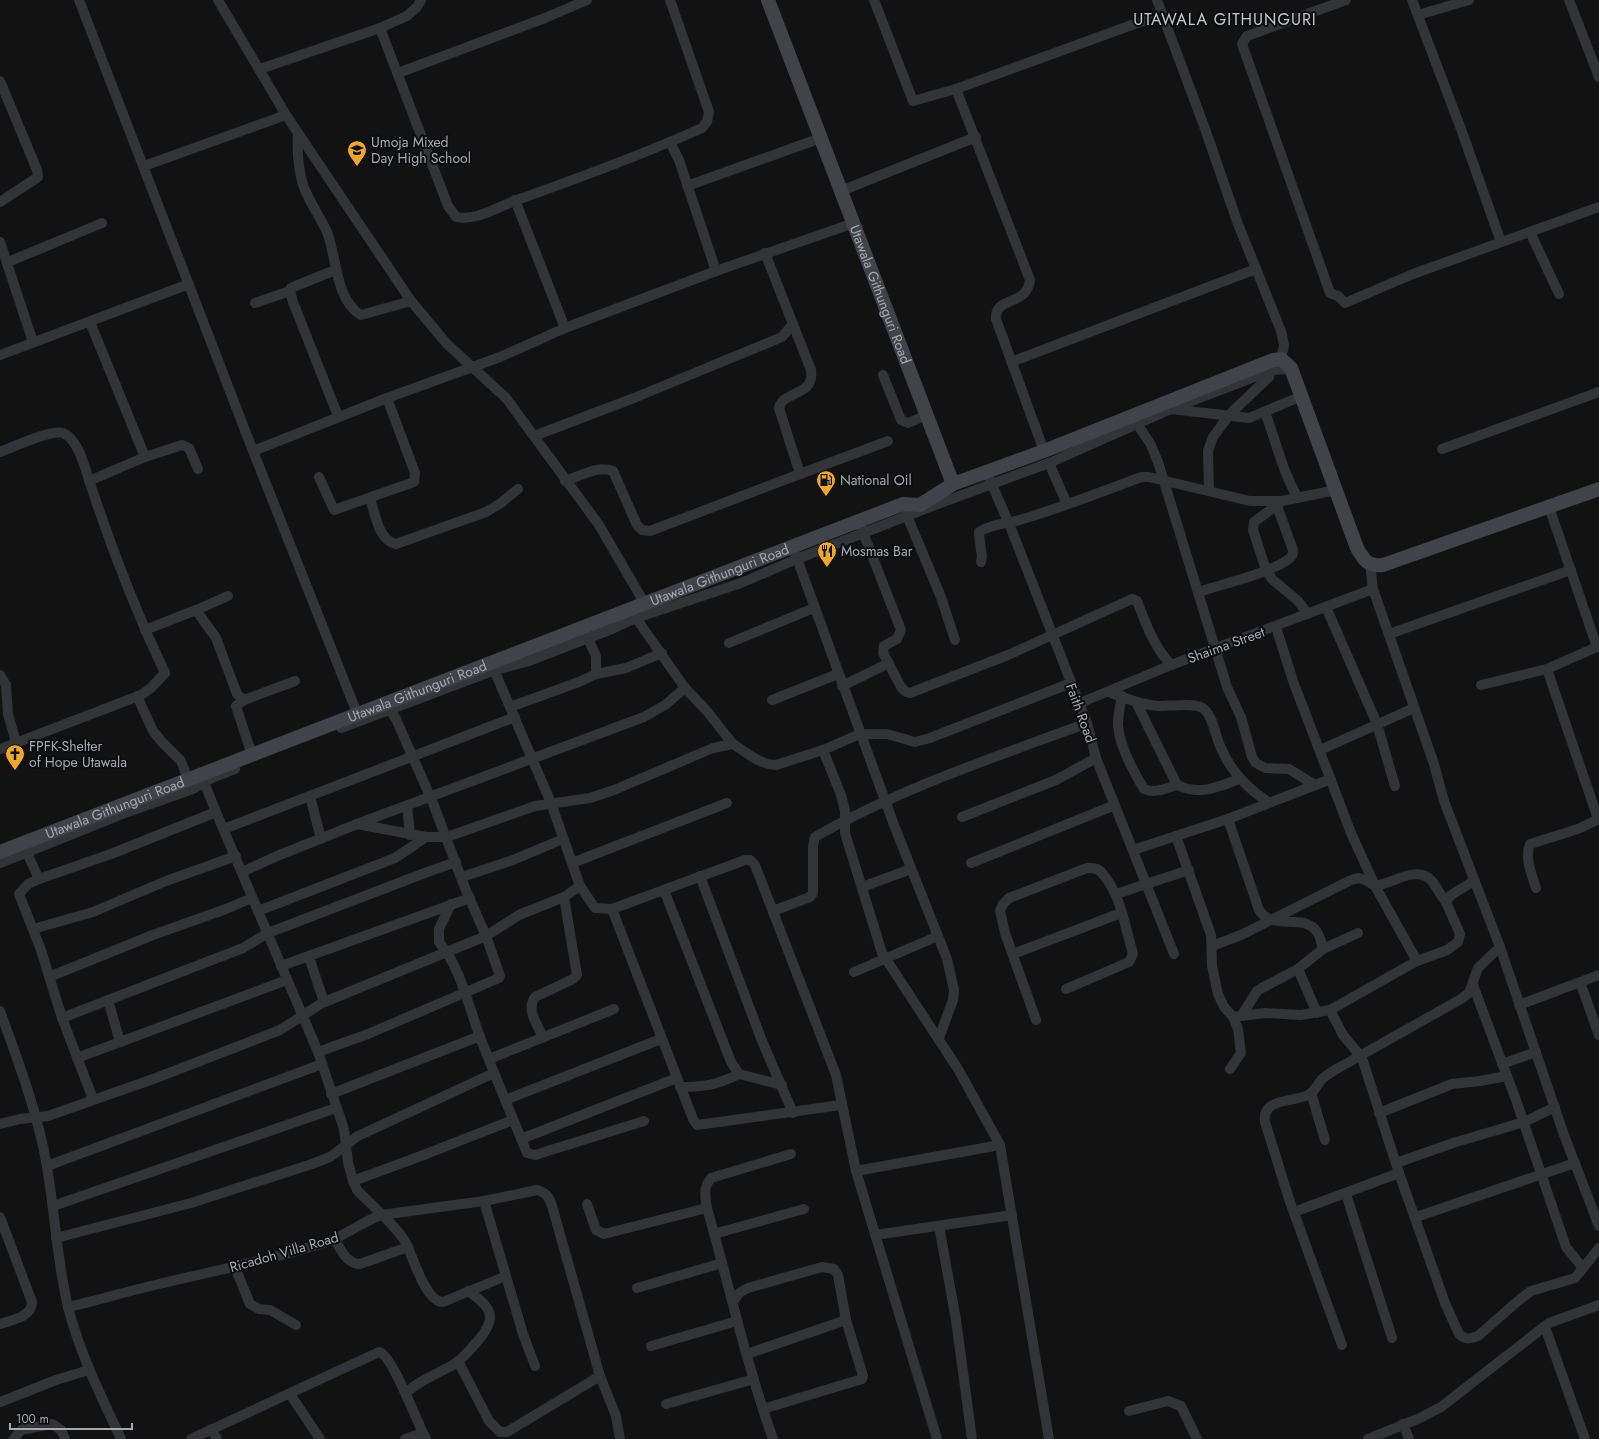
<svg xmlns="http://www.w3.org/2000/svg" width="1599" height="1439" viewBox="0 0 1599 1439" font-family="Jost,sans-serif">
<rect width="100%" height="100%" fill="#121213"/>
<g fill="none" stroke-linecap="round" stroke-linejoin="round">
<g stroke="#333438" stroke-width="10">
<path d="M79,0L253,451L357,713"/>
<path d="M218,0L286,115L411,301L447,344L506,398L599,525L645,604"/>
<path d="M874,0L913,101L956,89"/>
<path d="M1157,0L1204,126L1238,224L1281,331L1284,345L1281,359"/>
<path d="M1346,0L1247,36L1242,44L1330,293L1338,296L1345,303L1413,274L1599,207"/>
<path d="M1412,0L1461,129L1501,242"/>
<path d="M1569,0L1599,77"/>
<path d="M1418,15L1469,0"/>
<path d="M380,28L448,206L456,217C477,221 497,207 517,200C579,178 642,155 702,128L707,122L709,112L670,0"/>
<path d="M260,69L380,28L407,16L417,7L421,0"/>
<path d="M398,73L545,18L587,0"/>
<path d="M0,81L37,170L38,177L0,202"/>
<path d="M298,133C297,151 298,168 303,185C309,202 320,216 327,232C337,257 335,300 361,315L411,301"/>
<path d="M670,142L679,160L716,271"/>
<path d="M144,166L286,115"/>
<path d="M687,186L821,138"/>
<path d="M841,191L976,137"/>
<path d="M515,200L565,328"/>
<path d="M1530,232L1559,294"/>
<path d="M0,242L33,342"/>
<path d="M765,253L811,370C815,397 783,390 779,408L800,474L888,441"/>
<path d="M8,262L102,223"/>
<path d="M290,291L293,302L338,416"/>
<path d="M255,303L290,291L291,288L335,270"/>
<path d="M90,322L145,457"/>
<path d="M0,355L189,284"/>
<path d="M1011,362L1256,269"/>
<path d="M883,375L901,420L908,423L927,415"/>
<path d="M1173,408L1270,371L1283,369L1292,371"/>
<path d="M1265,412C1276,441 1282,471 1298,498"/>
<path d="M1137,424L1150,443L1158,462L1227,687L1241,717L1252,757L1256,763L1265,768L1289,769L1315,785"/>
<path d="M534,436L634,398L782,337L793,324"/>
<path d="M1442,449L1599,392"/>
<path d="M253,451L387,398L500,357L565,328L716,271L854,223"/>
<path d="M1044,451L996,319C994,296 1027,307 1030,280L956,89L1162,14"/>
<path d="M0,452C13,447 51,429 63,433C79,439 86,472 91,486C112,550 136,612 165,673L151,688L141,695L0,749"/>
<path d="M1049,463L1067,504"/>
<path d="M986,471L1010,526L1087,723L1096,758L1174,954"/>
<path d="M319,477L334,510L414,482L415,473L387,398"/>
<path d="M89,481L145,457L182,445L189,448L198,469"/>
<path d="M565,481C580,476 598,465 613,471L637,525L642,530L650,531L800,474"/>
<path d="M1209,491L1208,451L1213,437L1230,414L1269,377L1268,362"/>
<path d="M370,499C376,515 378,540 396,544L486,512L501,503L518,489"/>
<path d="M1281,502L1254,522L1253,530L1266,570L1272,579L1298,601L1308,614"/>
<path d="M1549,507L1597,647"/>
<path d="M905,511L941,597L955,640"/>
<path d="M861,527L901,630L897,639L884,646L883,653L901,687L906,692L910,693L1008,655L1132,599L1137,601C1146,624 1154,647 1171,665"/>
<path d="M795,553L894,825L947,959L954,990L953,1000L939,1038"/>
<path d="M981,562L982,557L979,535V532C993,523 1008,524 1023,519C1063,507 1102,492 1141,477H1149L1250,501H1282L1336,490"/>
<path d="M1370,564L1373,589L1434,764L1444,801L1500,947L1564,1135L1599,1226"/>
<path d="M1198,592C1220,585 1274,572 1290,558C1293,556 1293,553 1293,550L1277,506"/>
<path d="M1326,607L1377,724L1395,786"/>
<path d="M196,610L216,638L237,694L244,700L236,706L252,755"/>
<path d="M636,618L685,688L706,710L733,744"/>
<path d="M1276,627L1293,681L1351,833L1375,886L1417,961"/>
<path d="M145,630L196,610L228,596"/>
<path d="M1389,634L1571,570"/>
<path d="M729,643L814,608"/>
<path d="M492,665L551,803L580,886L595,908L612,909L745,860H750L755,865L836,1075L856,1171L937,1439"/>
<path d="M1547,669L1598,819"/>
<path d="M596,674L626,668L662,653"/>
<path d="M0,675L6,685L8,714L16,742"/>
<path d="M1481,685L1547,669L1599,646"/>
<path d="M842,686L889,663"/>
<path d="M1109,692C1125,698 1142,705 1159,706C1169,706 1197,702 1204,709C1214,718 1215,736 1221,748C1231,772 1247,788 1268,802"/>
<path d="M137,696L153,731L162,742L181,761L188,779"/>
<path d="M1122,696C1120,706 1118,715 1118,725C1119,746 1133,771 1144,789C1155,794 1166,788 1177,785"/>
<path d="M244,700L295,681"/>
<path d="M772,700L838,674"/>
<path d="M1136,702L1177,785C1201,796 1217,787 1240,779"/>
<path d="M1080,703L1171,665L1373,589"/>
<path d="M510,707L579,682L596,674V656L585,632"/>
<path d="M341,728L495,670L526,662L612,629L636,618L741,583L797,559L927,508L1049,463L1171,409L1249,418L1302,396"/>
<path d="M823,750L841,795L845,811V833L882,953L958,1069L1000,1145L1049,1439"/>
<path d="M1320,750L1414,708"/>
<path d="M205,777L204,782L216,812L318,1052L344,1129L348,1162L353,1181L357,1190C370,1204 400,1229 407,1245C413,1258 426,1302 443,1302L506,1276"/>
<path d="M310,796L321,839"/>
<path d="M407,806L410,835"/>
<path d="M962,817L1056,780L1096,758"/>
<path d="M1228,819L1259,910C1273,932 1304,912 1317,932C1321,937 1321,943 1323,949"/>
<path d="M357,824L426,837H447L535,806L590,798L614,790L713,748L733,744C746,752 760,765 776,765L823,750L860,734H887L915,742L930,738L1071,683"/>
<path d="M224,829L515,717"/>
<path d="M1176,836L1211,935L1212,966L1218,994L1224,1007L1233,1017L1238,1029L1241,1053L1230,1069"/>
<path d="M1133,850L1228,819L1331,779"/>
<path d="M27,853L39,879L111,854L216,812"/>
<path d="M0,863L122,814L193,789L214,777L235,769"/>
<path d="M572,863L727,803"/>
<path d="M971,863L1115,805"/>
<path d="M242,872L277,856L357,824L644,717L665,705L685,688"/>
<path d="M700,876L762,1041L793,1113"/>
<path d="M462,877L513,860L563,839"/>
<path d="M39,879L28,884L19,894L41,950L62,1018L93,1099"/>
<path d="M862,887L911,869"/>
<path d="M1536,888C1532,875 1524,857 1530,844L1578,829L1599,819"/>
<path d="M664,890L731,1062L739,1074"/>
<path d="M1116,894L1189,870"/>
<path d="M451,904L439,929V942C461,968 468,1005 480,1037C495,1076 511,1114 527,1153L535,1155L644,1121"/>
<path d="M612,909L693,1119L697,1125L841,1105"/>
<path d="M258,911L395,858L426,837"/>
<path d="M773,911L810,897L813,893V846L815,837C900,788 996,757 1087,723"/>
<path d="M33,929L93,912L166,881L236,856"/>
<path d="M1212,946L1241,935L1345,883C1361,875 1362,878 1375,886C1392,884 1417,864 1432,881C1437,888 1441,896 1446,902"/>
<path d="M1013,954L1121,913"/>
<path d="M309,957L324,1002"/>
<path d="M281,966L470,898"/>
<path d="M1298,969L1317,1013"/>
<path d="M854,972L938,936"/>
<path d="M49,977L153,935L226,909L252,898"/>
<path d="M1580,982L1599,1035"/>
<path d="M1473,985L1516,1100L1566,1247L1582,1267"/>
<path d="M108,1000L120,1042"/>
<path d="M1519,1005L1599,975"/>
<path d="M1330,1010L1343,1035L1362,1058L1399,1173L1445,1303L1459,1334C1466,1340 1469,1339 1478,1336L1519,1300L1531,1291L1575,1278L1599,1248"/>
<path d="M0,1011C18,1061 38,1113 47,1167C55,1214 57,1261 68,1307C80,1354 101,1396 121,1439"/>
<path d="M1242,1015L1257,991L1262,988L1298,969L1323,949L1358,933"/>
<path d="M1233,1017L1265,1013L1301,1015L1330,1010L1417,961L1447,950L1458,942L1460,934L1446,902L1451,895L1474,881"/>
<path d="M62,1018L243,948L268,933L430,871L456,862"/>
<path d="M1036,1020L1005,933L1000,911L1003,904L1009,898L1087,868C1092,868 1098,868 1101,872C1121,893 1125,927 1133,954L1129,962L1066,989"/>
<path d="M543,1037C537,1024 526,1010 535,997L573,979L577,975L564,897"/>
<path d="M318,1052L368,1034L499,978L500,976L486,936L465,888L433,803L396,719L387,705"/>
<path d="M77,1058L287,980"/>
<path d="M489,1059L614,1009"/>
<path d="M1502,1064L1536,1052"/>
<path d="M680,1087C704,1087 717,1085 739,1074L782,1085"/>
<path d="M1311,1093L1325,1140"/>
<path d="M331,1094L480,1036"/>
<path d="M505,1100L661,1039"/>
<path d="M1379,1113L1452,1084L1480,1081L1507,1076"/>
<path d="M0,1124L20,1119L48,1116L156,1078L280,1030L322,1003L486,936L519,915L564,897L580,886"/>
<path d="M521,1139L677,1078"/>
<path d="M1396,1163L1453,1143L1524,1122L1555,1107"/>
<path d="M47,1166L322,1064"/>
<path d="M856,1171L1000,1145"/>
<path d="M353,1181L421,1156L513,1120"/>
<path d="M1346,1194L1392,1338"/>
<path d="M484,1201L523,1334L535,1366"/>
<path d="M587,1204L596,1230L604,1234L707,1208"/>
<path d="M53,1206L336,1108"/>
<path d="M1294,1212L1399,1173"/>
<path d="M0,1217L32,1302C32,1317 12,1320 0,1324"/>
<path d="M1416,1217L1575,1163"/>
<path d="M939,1226L956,1320L972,1439"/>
<path d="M714,1234L804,1209"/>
<path d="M875,1235L1012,1215"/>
<path d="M56,1238L191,1203L312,1164L330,1157L358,1136L494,1073"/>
<path d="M334,1239C341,1249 346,1264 360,1264L408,1247"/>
<path d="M235,1267L250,1304L259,1309L270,1310L296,1325"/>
<path d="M637,1288L722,1263"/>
<path d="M733,1302L739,1293L748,1288L822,1267L834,1269L838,1275L846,1320L863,1376L862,1379L763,1409"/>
<path d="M68,1307C95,1301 121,1293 147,1287C207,1272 268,1261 327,1242C346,1235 362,1222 381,1215L484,1201L537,1190C547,1193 549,1197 552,1206L600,1376L616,1416L620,1439"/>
<path d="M1545,1327L1585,1439"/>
<path d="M1342,1345L1289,1199L1265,1122C1261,1097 1295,1103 1310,1094C1315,1091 1318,1083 1322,1079C1325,1076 1329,1074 1333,1071L1461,999L1469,993L1478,968L1500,947"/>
<path d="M651,1346L737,1321"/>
<path d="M747,1354L846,1320"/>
<path d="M458,1361L489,1421L500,1432H507L600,1376"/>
<path d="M406,1393C420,1379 439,1374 456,1363C463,1358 469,1351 475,1344C497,1320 495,1309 468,1291"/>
<path d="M290,1394L320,1439"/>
<path d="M0,1402L56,1380L89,1370"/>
<path d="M666,1404L754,1379"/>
<path d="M1129,1411L1168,1401L1181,1406L1197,1439"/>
<path d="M1403,1424L1409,1439"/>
<path d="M211,1429L217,1439"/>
<path d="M14,1439L21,1430L52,1424L61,1430L65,1439"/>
<path d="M191,1439L379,1352C392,1354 418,1425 426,1439"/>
<path d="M405,1439L422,1433"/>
<path d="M773,1439C746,1363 729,1285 707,1208C705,1196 703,1188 711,1178L791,1154"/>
<path d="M1368,1439L1420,1418L1441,1407L1549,1323L1599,1305"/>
</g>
<g stroke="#414348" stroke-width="14">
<path id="s1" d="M768,0L953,484"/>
<path id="s2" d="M0,852L903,504L920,505L953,484L1044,451L1273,360L1281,359L1291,368L1357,548C1364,560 1368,567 1383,565L1599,489"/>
</g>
</g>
<defs>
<g id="school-pin" transform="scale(1)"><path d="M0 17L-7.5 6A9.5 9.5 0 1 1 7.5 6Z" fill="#efa62e" stroke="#0d0d0e"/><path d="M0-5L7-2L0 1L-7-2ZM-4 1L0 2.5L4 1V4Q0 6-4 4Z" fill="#111"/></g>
<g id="fuel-pin" transform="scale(1)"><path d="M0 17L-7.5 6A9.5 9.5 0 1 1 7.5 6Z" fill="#efa62e" stroke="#0d0d0e"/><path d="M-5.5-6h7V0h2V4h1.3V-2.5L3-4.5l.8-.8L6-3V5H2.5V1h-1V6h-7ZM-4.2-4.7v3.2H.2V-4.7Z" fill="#111"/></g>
<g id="restaurant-pin" transform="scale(1)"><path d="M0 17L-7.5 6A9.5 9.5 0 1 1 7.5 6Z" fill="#efa62e" stroke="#0d0d0e"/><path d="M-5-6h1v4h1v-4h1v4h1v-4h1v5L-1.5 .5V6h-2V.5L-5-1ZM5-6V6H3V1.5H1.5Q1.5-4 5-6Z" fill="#111"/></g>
<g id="church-pin" transform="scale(1)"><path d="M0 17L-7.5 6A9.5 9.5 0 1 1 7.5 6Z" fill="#efa62e" stroke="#0d0d0e"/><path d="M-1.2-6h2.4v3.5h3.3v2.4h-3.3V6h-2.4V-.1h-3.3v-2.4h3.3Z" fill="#111"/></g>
</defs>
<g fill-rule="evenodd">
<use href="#school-pin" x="357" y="150"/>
<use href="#fuel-pin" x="826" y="480"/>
<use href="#restaurant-pin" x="827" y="551"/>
<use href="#church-pin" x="15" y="754"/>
</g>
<g text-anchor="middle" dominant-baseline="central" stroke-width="4" stroke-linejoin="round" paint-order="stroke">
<g font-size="14" fill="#a3a9b4" stroke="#0d0d0e" text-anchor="start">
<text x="371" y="142">Umoja Mixed<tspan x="371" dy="16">Day High School</tspan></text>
<text x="840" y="480">National Oil</text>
<text x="841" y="551">Mosmas Bar</text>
<text x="29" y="746">FPFK-Shelter<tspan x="29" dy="16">of Hope Utawala</tspan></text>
</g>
<g font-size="14" fill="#a3a9b4" stroke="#0d0d0e">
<text stroke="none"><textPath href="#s1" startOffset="315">Utawala Githunguri Road</textPath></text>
<text stroke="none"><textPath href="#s2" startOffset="771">Utawala Githunguri Road</textPath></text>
<text transform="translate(1226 645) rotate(-20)">Shaima Street</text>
<text stroke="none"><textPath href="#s2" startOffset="447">Utawala Githunguri Road</textPath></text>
<text transform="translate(1081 713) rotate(70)">Faith Road</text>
<text stroke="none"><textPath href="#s2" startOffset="123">Utawala Githunguri Road</textPath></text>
<text transform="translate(284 1252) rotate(-16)">Ricadoh Villa Road</text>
</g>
<g font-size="16" letter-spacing="1" fill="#c4c8d0" stroke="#0d0d0e">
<text x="1225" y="19">UTAWALA GITHUNGURI</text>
</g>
</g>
<path d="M10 1423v6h122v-6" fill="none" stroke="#a3a9b4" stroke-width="2"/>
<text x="16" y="1423" font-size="12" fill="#a3a9b4" stroke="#0d0d0e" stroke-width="3" paint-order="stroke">100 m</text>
</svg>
